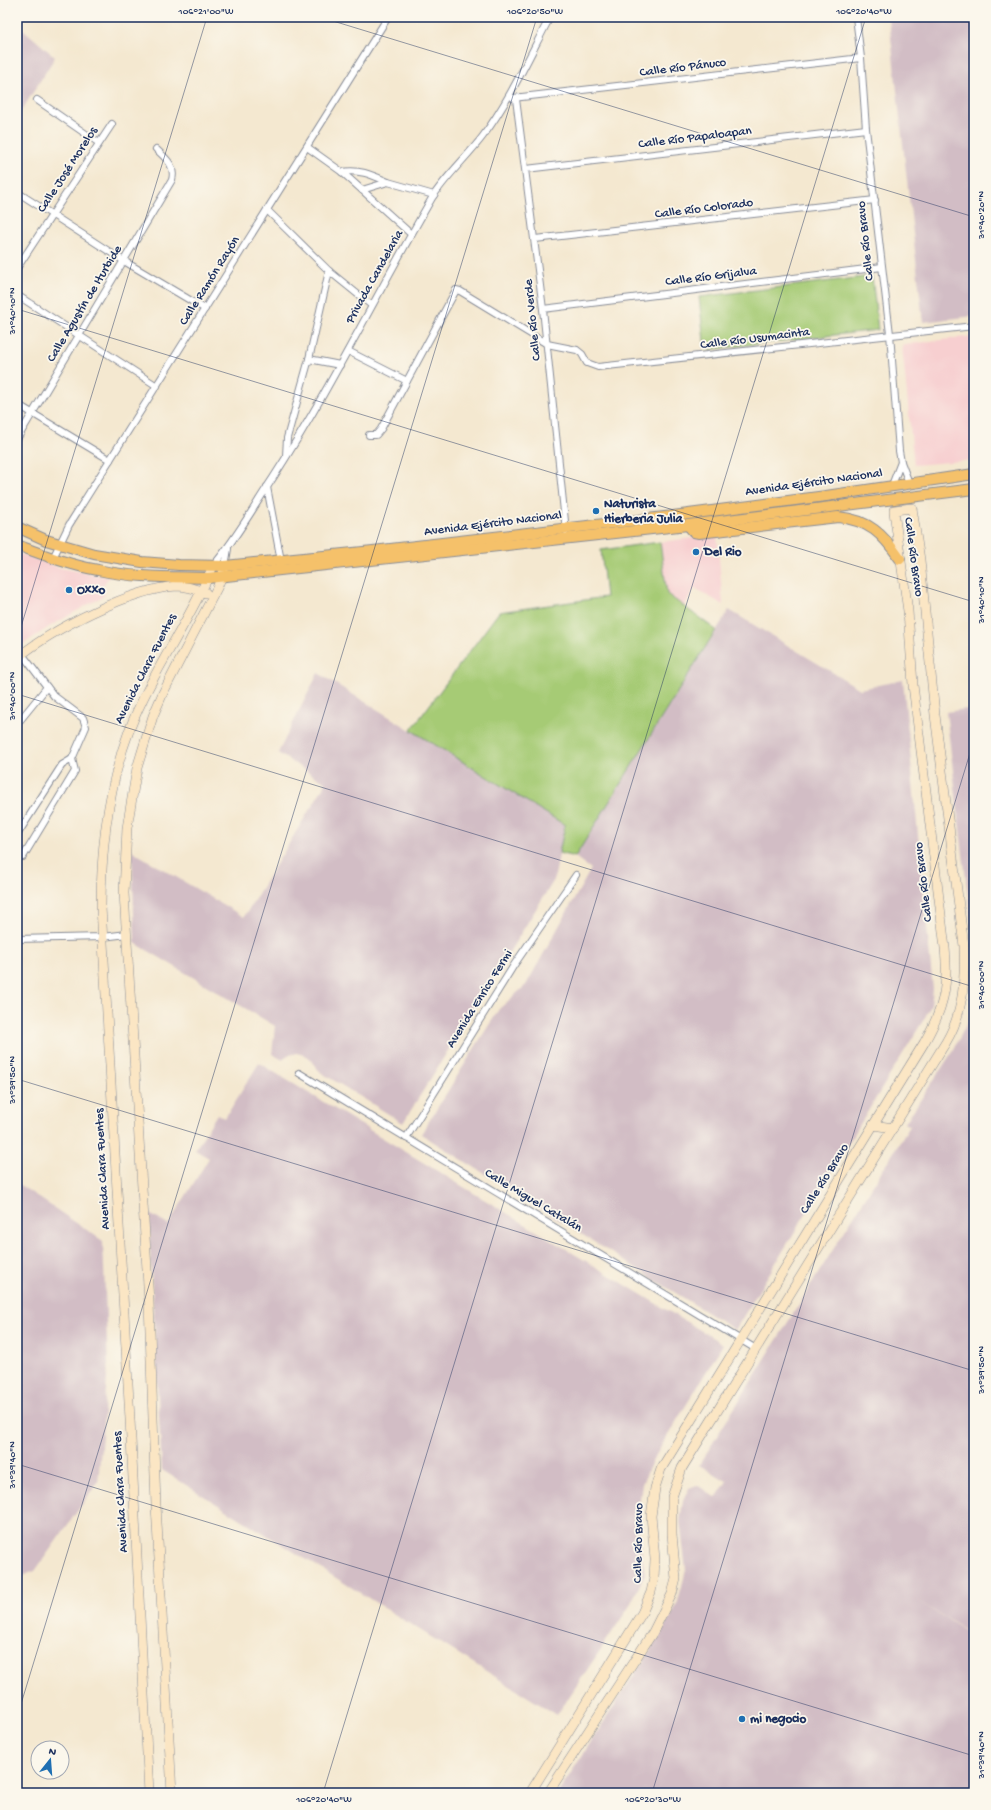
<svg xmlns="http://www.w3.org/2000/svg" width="991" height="1810" viewBox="0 0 991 1810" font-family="'Gochi Hand',sans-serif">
<rect width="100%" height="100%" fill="#fbf7ec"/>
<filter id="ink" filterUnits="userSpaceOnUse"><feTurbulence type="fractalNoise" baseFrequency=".025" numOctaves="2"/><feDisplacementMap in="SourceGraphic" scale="8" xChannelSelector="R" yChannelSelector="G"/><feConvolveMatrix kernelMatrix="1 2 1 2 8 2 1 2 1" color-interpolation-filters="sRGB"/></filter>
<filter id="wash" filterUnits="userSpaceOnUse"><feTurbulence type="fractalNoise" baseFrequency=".012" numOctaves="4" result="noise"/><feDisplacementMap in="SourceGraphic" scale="16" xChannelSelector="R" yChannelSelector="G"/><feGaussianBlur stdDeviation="0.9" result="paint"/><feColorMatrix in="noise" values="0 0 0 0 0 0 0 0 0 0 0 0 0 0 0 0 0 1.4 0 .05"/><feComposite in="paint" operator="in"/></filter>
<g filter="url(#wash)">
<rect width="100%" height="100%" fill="#f4e8d0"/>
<g fill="#f7cfd0">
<path d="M974,336V460L914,465L902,345Z"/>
<path d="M717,535L723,605L695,588L684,606L667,594L660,542Z"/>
<path d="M17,553L60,568L109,577L101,588L105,595L52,625L17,648Z"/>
</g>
<g fill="#d2bdc5">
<path d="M922,17H974V316L923,322L889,20Z"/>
<path d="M17,24L55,57L17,118Z"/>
<path d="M729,610L860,689L903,680L933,989L931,1005L924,1019L735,1330L421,1134L499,1009L526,985L591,869L575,857Z"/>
<path d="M318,673L565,825L554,880L403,1123L317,1070L312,1060L307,1056L297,1053L286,1056L283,1060L272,1054L275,1026L135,943L132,851L244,917L326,783L278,753Z"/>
<path d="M974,708V946L946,712Z"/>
<path d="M974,999V1635L913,1598L974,1636V1793H558L656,1641L677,1605L686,1570L680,1521L683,1501L689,1488L697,1485L716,1498L727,1481L699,1465L910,1126L905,1123L953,1051L968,1021Z"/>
<path d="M259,1063L723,1344L653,1460L642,1484L637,1522L645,1574L629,1607L557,1715L162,1470L148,1213L168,1225L209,1158L195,1150L217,1114L225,1118Z"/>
<path d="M17,1183L103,1241L108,1366L98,1482L35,1571L19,1577L17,1579Z"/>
</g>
<g fill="#a6cb75" stroke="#607d6a">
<path d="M872,276L878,330L705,350L699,297Z"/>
<path d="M660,542L667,594L716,630L575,857L559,853L565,825L411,730L499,612L606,597L601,550Z"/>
</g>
</g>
<g filter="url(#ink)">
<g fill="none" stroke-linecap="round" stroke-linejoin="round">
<g stroke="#888c97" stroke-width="8">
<g id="street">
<path d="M856,17L861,58L866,129L890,334L899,451L901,462L909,483"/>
<path d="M513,98L861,58"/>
<path d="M516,99L543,309L566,531"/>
<path d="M37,100L99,143"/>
<path d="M307,147L342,172L411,234"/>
<path d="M526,169L866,129"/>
<path d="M342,172C360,169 372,175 388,182"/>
<path d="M362,190L388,182L434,195"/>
<path d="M17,192L124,261L205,309"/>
<path d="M267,210L329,271L371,305"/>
<path d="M535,239L875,200"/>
<path d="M17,268L112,124"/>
<path d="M17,295L157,386"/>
<path d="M543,309L882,267"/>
<path d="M348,351L407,381"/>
<path d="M309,359L329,271"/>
<path d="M17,404L110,460"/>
<path d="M369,435H376L381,429L456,290L460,291L547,344L577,350L582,354L587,363L598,367L974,326"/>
<path d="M17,439L172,180C176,165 165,158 156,149"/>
<path d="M286,456L287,438L309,359L340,365"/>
<path d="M892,485L901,462"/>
<path d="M267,487L281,561"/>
<path d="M53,558L69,525L388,17"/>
<path d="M213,566C236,539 253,508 273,478C331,388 378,291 432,198C444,178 469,155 483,136C509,101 528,59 548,21V17"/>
<path d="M225,566L228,549"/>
<path d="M17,724L47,687"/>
<path d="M17,835L62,765L72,759L86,727L83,718L54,696L22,654"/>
<path d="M17,857H23L75,771L72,759"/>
<path d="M17,939L103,937L127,934"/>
<path d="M299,1073L756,1349"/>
<path d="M406,1138L514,965L576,875"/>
</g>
</g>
<g stroke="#888c97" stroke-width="10">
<g id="secondary">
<path d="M17,658C53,629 130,589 177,586C187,586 196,589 206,593"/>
<path d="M873,1125L893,1128"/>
<path d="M149,1793L130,1419L101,907C101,847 108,787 129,731C151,673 189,623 213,566"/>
<path d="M172,1793L156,1505L149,1302L124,893L127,828L137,768L153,716L163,693L217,588L224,571"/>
<path d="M530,1793L642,1613L651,1592L654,1578L655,1559L651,1516L655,1488L661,1469L924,1043C943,1010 949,986 945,948L913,685L908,611L894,512V510L912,508L920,560L935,715L964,946C965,980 964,1012 946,1042L682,1468L672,1497V1534L676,1579L672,1594L653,1632L548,1793"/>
</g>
</g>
<g stroke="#888c97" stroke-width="12">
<g id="primary">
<path d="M688,525L694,532L699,533L838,517C869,520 883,534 900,559"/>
<path d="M17,527L46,540L94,554L142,562L179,565L225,566L373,551L673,516L826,496L974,474"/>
<path d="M17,545C44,555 70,565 98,570C134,578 171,577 208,578L688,525L974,489"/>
</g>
</g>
<use href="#street" stroke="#fff" stroke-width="6"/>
<use href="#secondary" stroke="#fbe6c4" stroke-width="9"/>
<use href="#primary" stroke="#f5c16b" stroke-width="10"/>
</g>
</g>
<path fill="none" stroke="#1b2f5e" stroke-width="1" stroke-opacity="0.45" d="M320,17L974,217M17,309L974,602M17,640L207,17M17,694L974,987M17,1079L974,1371M17,1464L974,1756M17,1717L537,17M323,1793L866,17M652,1793L974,740"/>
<g fill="#1f6fb2" stroke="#fbf7ec" stroke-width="1.5">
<circle cx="596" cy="511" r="4"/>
<circle cx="696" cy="552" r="4"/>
<circle cx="69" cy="590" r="4"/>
<circle cx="742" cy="1719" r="4"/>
</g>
<g text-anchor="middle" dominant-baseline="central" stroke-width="3.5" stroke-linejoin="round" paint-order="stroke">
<g font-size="13" fill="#1b2f5e" stroke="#fbf7ec">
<text transform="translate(683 68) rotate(-7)">Calle Río Pánuco</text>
<text transform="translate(695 138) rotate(-7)">Calle Río Papaloapan</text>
<text transform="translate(68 170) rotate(-57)">Calle José Morelos</text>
<text transform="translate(704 209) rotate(-7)">Calle Río Colorado</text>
<text transform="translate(866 241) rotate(-96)">Calle Río Bravo</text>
<text transform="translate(375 277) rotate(-61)">Privada Candelaria</text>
<text transform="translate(711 277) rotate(-7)">Calle Río Grijalva</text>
<text transform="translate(210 281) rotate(-58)">Calle Ramón Rayón</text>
<text transform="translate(85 304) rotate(-59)">Calle Agustín de Iturbide</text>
<text transform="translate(533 320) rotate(-96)">Calle Río Verde</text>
<text transform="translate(755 339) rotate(-7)">Calle Río Usumacinta</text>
<text transform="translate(814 483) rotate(-8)">Avenida Ejército Nacional</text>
<text transform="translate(493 524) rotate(-7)">Avenida Ejército Nacional</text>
<text transform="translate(913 557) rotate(82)">Calle Río Bravo</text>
<text transform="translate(146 669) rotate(-63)">Avenida Clara Fuentes</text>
<text transform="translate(924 882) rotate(-97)">Calle Río Bravo</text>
<text transform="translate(480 999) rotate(-58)">Avenida Enrico Fermi</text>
<text transform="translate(103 1169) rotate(-93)">Avenida Clara Fuentes</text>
<text transform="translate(825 1179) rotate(-58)">Calle Río Bravo</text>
<text transform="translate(533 1201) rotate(31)">Calle Miguel Catalán</text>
<text transform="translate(121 1492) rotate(-93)">Avenida Clara Fuentes</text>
<text transform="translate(639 1543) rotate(-89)">Calle Río Bravo</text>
</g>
<g font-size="13" font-weight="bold" fill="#1b2f5e" stroke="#fbf7ec" text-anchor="start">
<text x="604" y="504">Naturista<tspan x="604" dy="15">Hierberia Julia</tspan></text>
<text x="704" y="552">Del Rio</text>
<text x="77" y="590">Oxxo</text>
<text x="750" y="1719">mi negocio</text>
</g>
</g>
<rect width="991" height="1810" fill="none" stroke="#fbf7ec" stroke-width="44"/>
<g transform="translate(50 1760) rotate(17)"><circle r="19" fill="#fbf7ec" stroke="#a1a7b3"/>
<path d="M0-3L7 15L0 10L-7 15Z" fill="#1f6fb2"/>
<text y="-6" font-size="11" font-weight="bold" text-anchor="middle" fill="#1b2f5e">N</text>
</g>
<rect x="22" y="22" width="947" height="1766" fill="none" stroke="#1b2f5e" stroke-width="1.5"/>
<g font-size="10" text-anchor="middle" fill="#1b2f5e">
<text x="206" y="14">106°21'00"W</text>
<text x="535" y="14">106°20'50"W</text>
<text x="864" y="14">106°20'40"W</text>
<text transform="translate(980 215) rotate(-90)" y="4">31°40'20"N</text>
<text transform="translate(11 311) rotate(-90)" y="4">31°40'10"N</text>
<text transform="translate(980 600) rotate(-90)" y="4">31°40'10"N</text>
<text transform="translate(11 696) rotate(-90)" y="4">31°40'00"N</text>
<text transform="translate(980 985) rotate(-90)" y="4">31°40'00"N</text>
<text transform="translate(11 1080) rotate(-90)" y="4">31°39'50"N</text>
<text transform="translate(980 1370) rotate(-90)" y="4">31°39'50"N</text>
<text transform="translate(11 1465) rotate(-90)" y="4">31°39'40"N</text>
<text transform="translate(980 1755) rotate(-90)" y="4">31°39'40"N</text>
<text x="324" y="1802">106°20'40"W</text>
<text x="653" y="1802">106°20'30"W</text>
</g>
</svg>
